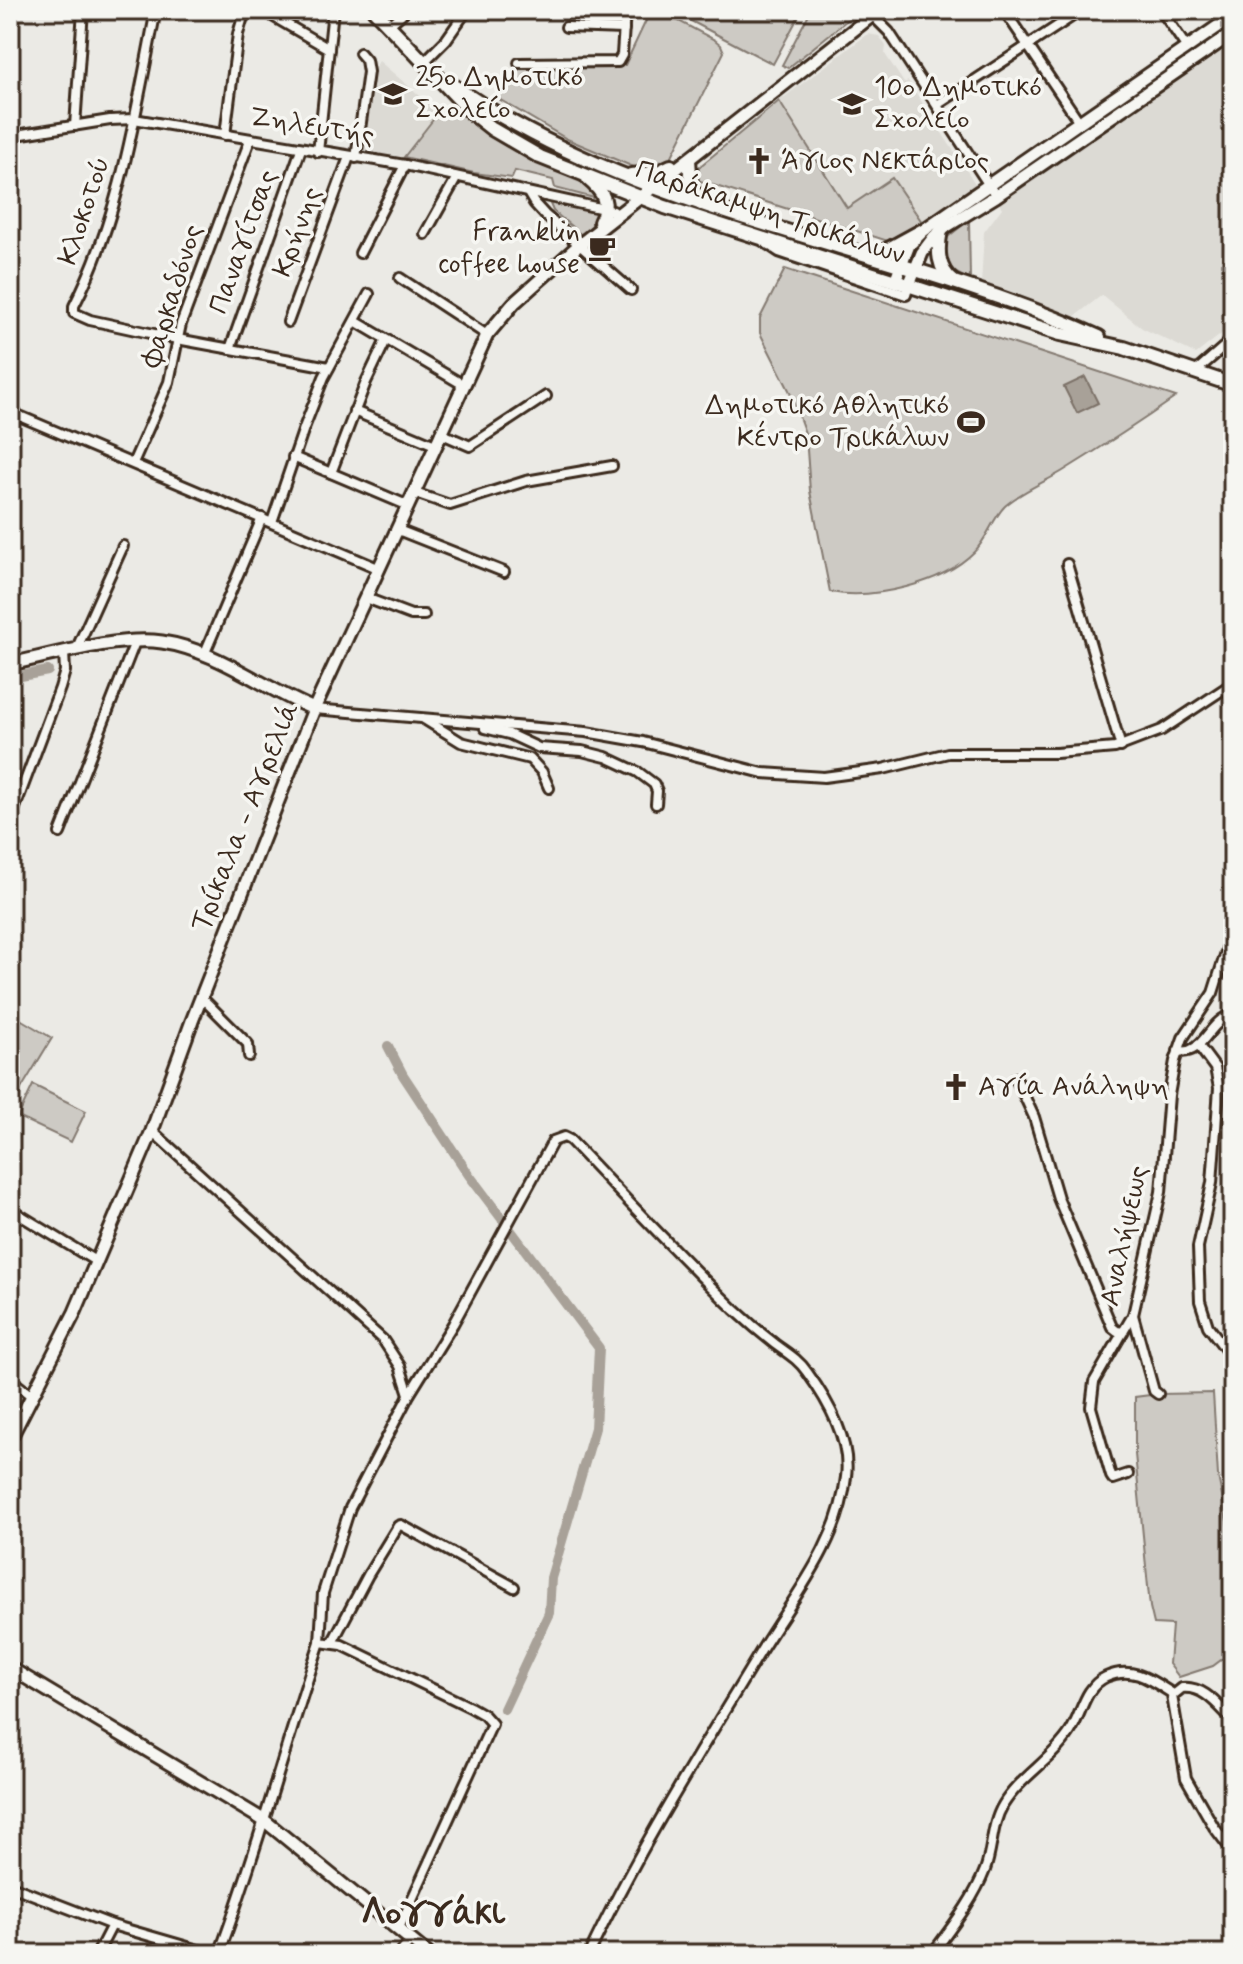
<svg xmlns="http://www.w3.org/2000/svg" width="1243" height="1964" viewBox="0 0 1243 1964" font-family="Mynerve,sans-serif">
<rect width="100%" height="100%" fill="#ebeae5"/>
<filter id="ink" filterUnits="userSpaceOnUse"><feTurbulence type="fractalNoise" baseFrequency=".0125" numOctaves="2"/><feDisplacementMap in="SourceGraphic" scale="16" xChannelSelector="R" yChannelSelector="G"/><feConvolveMatrix kernelMatrix="1 2 1 2 8 2 1 2 1" color-interpolation-filters="sRGB"/></filter>
<g filter="url(#ink)">
<g fill="#dcdad4">
<path d="M868,34L879,36L886,46L885,54L904,83L908,81L976,185L922,222L892,179L847,208L779,101Z"/>
<path d="M1233,42V325L1196,354L1142,328L1102,295L1074,317L981,286L984,232L1002,208L999,203Z"/>
<path d="M379,61L439,112L404,157L360,151L371,75Z"/>
</g>
<g fill="#cdcac4" stroke="#847a71" stroke-width="2">
<path d="M651,10H658L715,40L721,45L724,52L668,164L644,170L636,168L567,139L497,98L521,66L625,65Z"/>
<path d="M670,10H802L773,64Z"/>
<path d="M811,10L857,12L788,68L782,65Z"/>
<path d="M779,101L847,208L892,178L922,222L894,243L697,180L699,167Z"/>
<path d="M455,104L591,182L598,199L555,188L553,180L515,171L512,178L474,173L404,157L439,112Z"/>
<path d="M555,203L599,213L598,223L584,237L553,211L550,204Z"/>
<path d="M969,220L970,279C947,272 946,262 944,240Z"/>
<path d="M785,269L1176,397C1139,423 1102,447 1063,471C1045,482 1020,492 1005,506C992,519 987,540 974,552C942,584 873,600 830,592L810,491L806,436L789,390L760,333V318Z"/>
<path d="M10,1013L52,1038L10,1107Z"/>
<path d="M33,1085L86,1111L71,1142L18,1117Z"/>
<path d="M1213,1393L1218,1476L1233,1552V1651L1213,1666L1179,1677L1169,1664L1172,1625L1154,1624L1150,1607L1135,1454V1397L1158,1394Z"/>
</g>
<path fill="#a8a198" stroke="#7c7167" stroke-width="2" d="M1085,377L1098,403L1077,413L1064,387Z"/>
<g fill="none" stroke-linecap="round" stroke-linejoin="round">
<g stroke="#a8a198" stroke-width="10">
<path d="M10,678L48,671"/>
<path d="M388,1046L403,1075L469,1175L599,1348L595,1428L551,1578L549,1613L504,1709"/>
</g>
<g stroke="#3b2a1e" stroke-width="14">
<g id="street">
<path d="M156,10C136,110 121,215 74,306V313L90,320L177,339L329,367"/>
<path d="M262,10L329,49"/>
<path d="M867,10L889,32L996,196"/>
<path d="M1004,10L1080,123"/>
<path d="M1161,10L1187,48"/>
<path d="M388,26L406,10"/>
<path d="M566,27L624,29"/>
<path d="M424,62L446,40L467,10"/>
<path d="M519,63L618,62L622,55L625,10"/>
<path d="M937,105L1082,10"/>
<path d="M75,126L83,10"/>
<path d="M225,135L238,34L245,10"/>
<path d="M10,136L110,120L134,119L405,165L613,211"/>
<path d="M318,152L333,10"/>
<path d="M356,158L368,72L366,60L360,53"/>
<path d="M528,193L534,203L545,215L631,290"/>
<path d="M425,234L457,177"/>
<path d="M764,242L779,252L906,295L909,285"/>
<path d="M360,253L405,165"/>
<path d="M400,278L487,335"/>
<path d="M355,321L462,384"/>
<path d="M288,322L349,157"/>
<path d="M230,349L301,149"/>
<path d="M1195,372L1233,339"/>
<path d="M354,411L435,445"/>
<path d="M10,412L380,569"/>
<path d="M440,433L470,446L546,396"/>
<path d="M293,457L409,506"/>
<path d="M133,463L169,382L181,324L250,140"/>
<path d="M331,473L366,382L386,340"/>
<path d="M415,493L450,505L526,481L612,466"/>
<path d="M272,522L304,428L324,377L369,294"/>
<path d="M398,530L504,572"/>
<path d="M1067,564L1121,747"/>
<path d="M366,598L411,615H424"/>
<path d="M76,650L123,546"/>
<path d="M204,655L262,518"/>
<path d="M314,709L586,732L643,742L763,773L824,777L883,769L948,753H1056L1115,748L1162,730L1233,683"/>
<path d="M424,719L461,742L530,759L542,772L549,788"/>
<path d="M485,728L509,734L539,748L582,751L606,757L638,772L654,784L657,791L656,804"/>
<path d="M10,821L60,688L65,671L64,653"/>
<path d="M60,833L135,642"/>
<path d="M201,997L248,1044L249,1056"/>
<path d="M1198,1045L1215,1068L1219,1088L1212,1183L1198,1247L1200,1301L1208,1326L1233,1359"/>
<path d="M1178,1051C1204,1057 1209,1018 1233,1015"/>
<path d="M1016,1078L1034,1117L1058,1198L1112,1327L1117,1331L1123,1332L1133,1315L1161,1192L1169,1095L1175,1061L1183,1038L1213,993L1233,930"/>
<path d="M152,1131L383,1340L400,1366L409,1394"/>
<path d="M10,1209L97,1262"/>
<path d="M1133,1315L1154,1391L1158,1394"/>
<path d="M1123,1332L1094,1382L1091,1407L1111,1476L1113,1479L1128,1474"/>
<path d="M10,1379L33,1397"/>
<path d="M332,1643L368,1575L398,1526L401,1525L514,1587"/>
<path d="M1233,1720C1218,1706 1205,1686 1182,1688L1172,1696L1186,1778L1214,1827L1233,1852"/>
<path d="M16,1888L112,1925L212,1954"/>
<path d="M398,1930L492,1724L484,1715L470,1707L342,1645L320,1642L323,1593L350,1508L409,1395L453,1324L553,1141L564,1137L570,1140C624,1197 677,1254 734,1309C747,1321 761,1333 775,1344C787,1353 798,1359 807,1372C828,1401 851,1440 846,1477C839,1544 792,1599 759,1654C700,1752 638,1850 589,1954"/>
<path d="M97,1954L112,1925"/>
<path d="M219,1954C257,1852 285,1746 320,1642"/>
<path d="M399,1954L412,1940"/>
<path d="M932,1954C951,1928 973,1901 985,1870C993,1849 991,1825 1003,1805C1020,1777 1052,1760 1070,1732C1082,1714 1084,1687 1106,1677C1132,1665 1151,1680 1173,1694"/>
</g>
</g>
<g stroke="#3b2a1e" stroke-width="17">
<g id="secondary">
<path d="M895,281L909,245L925,229L1233,16"/>
<path d="M909,285L922,253L934,237L947,226L996,196L1233,33"/>
<path d="M10,664C53,655 119,636 162,642C217,650 264,689 314,709"/>
<path d="M10,1439L75,1312L152,1131L192,1021L314,709L487,335L514,303L578,246L879,10"/>
<path d="M10,1668L265,1821L428,1954"/>
</g>
</g>
<g stroke="#3b2a1e" stroke-width="18">
<g id="primary">
<path d="M374,10L473,114L492,129L540,157L665,207L1060,334L1124,348L1233,385"/>
<path d="M448,82C642,219 887,241 1099,337"/>
<path d="M689,160L691,186L701,204"/>
<path d="M631,175L656,173L671,166"/>
<path d="M588,179C604,192 610,204 600,222"/>
<path d="M941,230C937,250 937,269 954,282"/>
<path d="M871,254L883,252L925,229"/>
</g>
</g>
<use href="#street" stroke="#f6f6f2" stroke-width="8"/>
<use href="#secondary" stroke="#f6f6f2" stroke-width="11"/>
<use href="#primary" stroke="#f6f6f2" stroke-width="12"/>
</g>
</g>
<defs>
<g id="school-bare" transform="scale(2.16)"><path d="M0-5L7-2L0 1L-7-2ZM-4 1L0 2.5L4 1V4Q0 6-4 4Z" fill="#3b2a1e" stroke="#f6f6f2" stroke-width="2.5" paint-order="stroke"/></g>
<g id="church-bare" transform="scale(2.16)"><path d="M-1.2-6h2.4v3.5h3.3v2.4h-3.3V6h-2.4V-.1h-3.3v-2.4h3.3Z" fill="#3b2a1e" stroke="#f6f6f2" stroke-width="2.5" paint-order="stroke"/></g>
<g id="cafe-bare" transform="scale(2.16)"><path d="M-5.5-4.5H6V0H3Q3 3.5 0 3.5H-2.5Q-5.5 3.5-5.5 0ZM3-3.2v2h1.7v-2ZM-6 4.5H4V6H-6Z" fill="#3b2a1e" stroke="#f6f6f2" stroke-width="2.5" paint-order="stroke"/></g>
<g id="stadium-bare" transform="scale(2.16)"><path d="M0-5a6.5 5 0 1 0 0 10a6.5 5 0 1 0 0-10ZM-3.5-1.8h7v3.6h-7Z" fill="#3b2a1e" stroke="#f6f6f2" stroke-width="2.5" paint-order="stroke"/></g>
</defs>
<g fill-rule="evenodd">
<use href="#school-bare" x="393" y="94"/>
<use href="#school-bare" x="852" y="104"/>
<use href="#church-bare" x="759" y="161"/>
<use href="#cafe-bare" x="602" y="248"/>
<use href="#stadium-bare" x="971" y="422"/>
<use href="#church-bare" x="956" y="1087"/>
</g>
<g text-anchor="middle" dominant-baseline="central" stroke-width="7" stroke-linejoin="round" paint-order="stroke">
<g font-size="28" fill="#3b2a1e" stroke="#f6f6f2" text-anchor="start">
<text x="415" y="78">25ο Δημοτικό<tspan x="415" dy="32">Σχολείο</tspan></text>
<text x="874" y="88">10ο Δημοτικό<tspan x="874" dy="32">Σχολείο</tspan></text>
<text x="781" y="161">Άγιος Νεκτάριος</text>
<text x="580" y="232" text-anchor="end">Franklin<tspan x="580" dy="32">coffee house</tspan></text>
<text x="949" y="406" text-anchor="end">Δημοτικό Αθλητικό<tspan x="949" dy="32">Κέντρο Τρικάλων</tspan></text>
<text x="978" y="1087">Αγία Ανάληψη</text>
</g>
<g font-size="28" fill="#3b2a1e" stroke="#f6f6f2">
<text transform="translate(312 127) rotate(9)">Ζηλευτής</text>
<text transform="translate(85 211) rotate(-72)">Κλοκοτού</text>
<text transform="translate(770 213) rotate(18)">Παράκαμψη Τρικάλων</text>
<text transform="translate(298 232) rotate(-70)">Κρήνης</text>
<text transform="translate(244 242) rotate(-70)">Παναγίτσας</text>
<text transform="translate(173 296) rotate(-73)">Φαρκαδόνος</text>
<text transform="translate(246 817) rotate(-68)">Τρίκαλα - Αγρελιά</text>
<text transform="translate(1125 1236) rotate(-78)">Αναλήψεως</text>
</g>
<g font-size="36" font-weight="bold" fill="#3b2a1e" stroke="#f6f6f2">
<text x="433" y="1914">Λογγάκι</text>
</g>
</g>
<rect width="1243" height="1964" fill="none" stroke="#f6f6f2" stroke-width="40"/>
<rect x="20" y="20" width="1203" height="1924" fill="none" stroke="#3b2a1e" stroke-width="3" filter="url(#ink)"/>
</svg>
